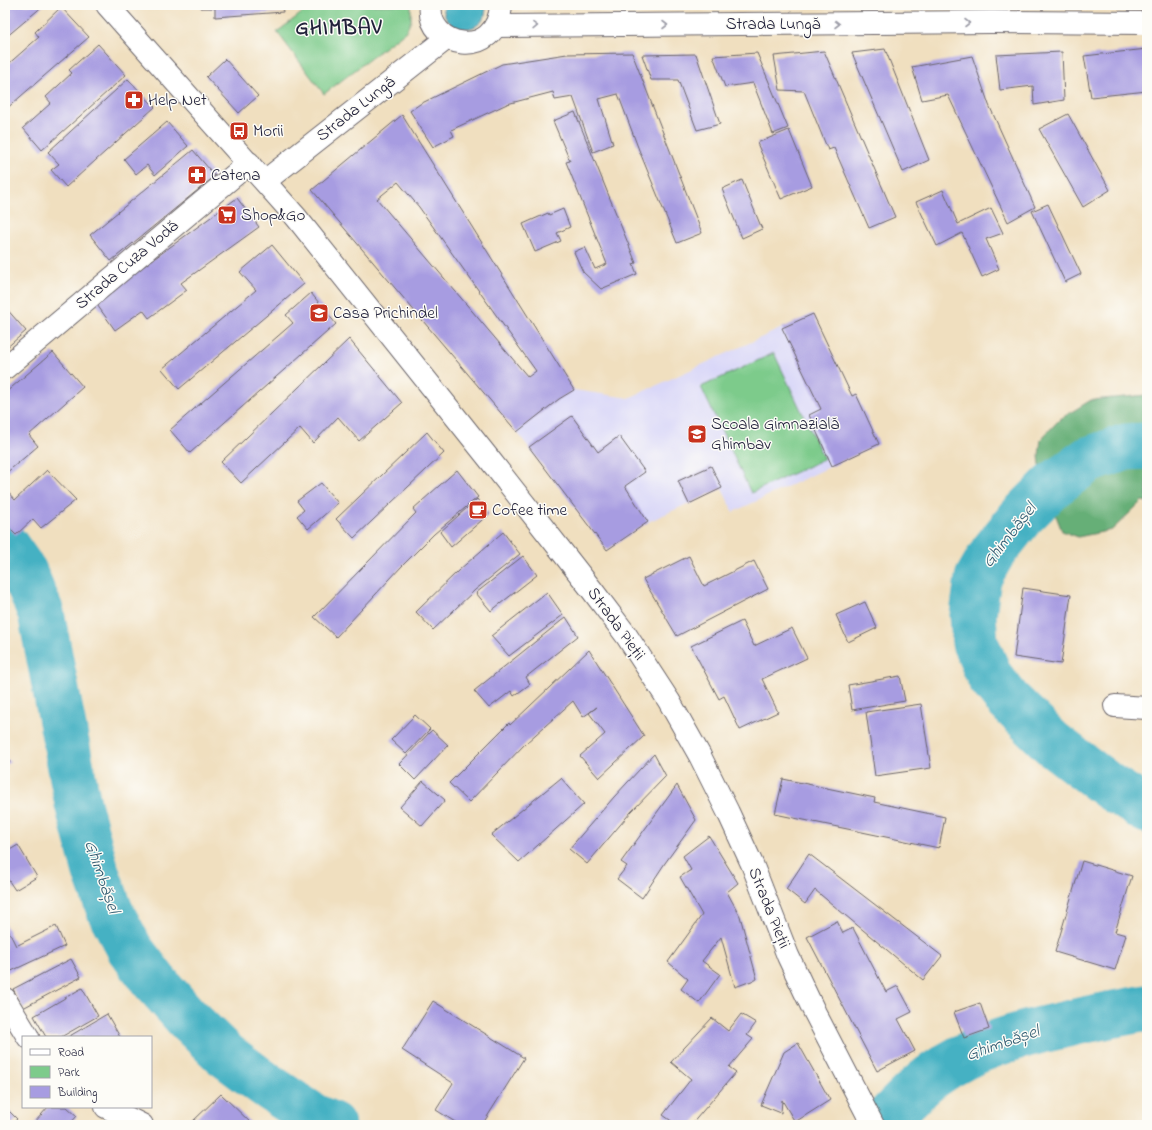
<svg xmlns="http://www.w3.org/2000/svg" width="1152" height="1130" viewBox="0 0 1152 1130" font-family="'Indie Flower',sans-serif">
<rect width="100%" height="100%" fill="#fdfcf7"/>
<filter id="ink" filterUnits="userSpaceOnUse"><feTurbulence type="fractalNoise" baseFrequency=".025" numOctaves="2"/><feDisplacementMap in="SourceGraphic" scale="8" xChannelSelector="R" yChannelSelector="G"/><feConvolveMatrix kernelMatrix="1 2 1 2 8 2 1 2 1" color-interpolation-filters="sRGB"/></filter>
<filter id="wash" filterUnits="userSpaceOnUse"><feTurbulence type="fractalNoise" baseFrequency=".012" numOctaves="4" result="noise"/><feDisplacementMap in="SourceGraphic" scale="16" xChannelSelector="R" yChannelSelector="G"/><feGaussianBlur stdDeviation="0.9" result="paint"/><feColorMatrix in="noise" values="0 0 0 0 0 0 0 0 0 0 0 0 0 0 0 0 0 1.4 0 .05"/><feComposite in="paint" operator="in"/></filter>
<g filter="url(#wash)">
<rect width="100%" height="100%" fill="#f0dfbf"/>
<path fill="#d9d7f8" d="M813,314L852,395L856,394L879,444L733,512L722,488L648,522L607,550L517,432L559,399L574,390L629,398Z"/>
<g fill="#7dcb8b" stroke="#507663">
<path d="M312,5H411V21L406,31L324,94L277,32Z"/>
<path d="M774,353L824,459L751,493L701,387Z"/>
</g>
<path fill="#66af77" stroke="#446859" d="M1147,395V502L1142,501L1112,530L1078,537L1062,531L1041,478L1039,455L1041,439L1060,419L1091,400Z"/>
<path fill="#45b1c3" stroke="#346a7f" d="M444,5H486C488,38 440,35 444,5Z"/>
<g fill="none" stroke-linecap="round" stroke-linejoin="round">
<g stroke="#45b1c3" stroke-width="47">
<path d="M1147,446L1126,447L1088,460L1052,486L1021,517L993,552L978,578L973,615L975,643L990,677L1008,700L1052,743L1110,787L1147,810"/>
<path d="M5,545L24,572L41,613L78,804L96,872L110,911L130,949L155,982L187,1018L223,1053L266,1085L314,1117L332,1125"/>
<path d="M881,1125C898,1108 914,1089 934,1075C972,1047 1018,1035 1063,1025C1091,1018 1119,1013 1147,1008"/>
</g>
</g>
<g id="blocks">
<g fill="#a79ce1" fill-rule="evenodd">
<path d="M5,5H44L5,38Z"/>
<path d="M201,5H282L283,12L215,17V8H201Z"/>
<path d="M61,7L89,37L5,110V67L39,37L35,32Z"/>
<path d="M98,44L126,75L42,150L23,128L51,103L46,97L72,73L69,70Z"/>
<path d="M885,49L929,160L903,172L852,53Z"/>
<path d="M1147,49V91L1091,97L1084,56Z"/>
<path d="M824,51L895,217L869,228L834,148L828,150L804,91L780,90L774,56Z"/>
<path d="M1062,52L1064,100L1034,105L1033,86L1000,90L996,55Z"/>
<path d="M632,53L702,233L677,243L639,150L618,94L599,99L613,144L593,152L573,97L555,100L553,92L507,104L451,130L454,136L433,147L410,111L420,104L502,64L567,54Z"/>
<path d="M757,53L788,128L773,134L753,83L725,87L713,56Z"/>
<path d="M696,54L720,124L697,130L678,80H651L642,55Z"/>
<path d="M972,56L989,105L1035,207L1008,222L948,95L922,100L912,67Z"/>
<path d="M225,59L258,96L239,113L206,77Z"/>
<path d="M128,79L155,107L66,187L51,170L59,164L48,152Z"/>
<path d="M575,112L636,263L633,264L637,274L601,289L583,272L574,252L585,247L595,269L607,264L566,162L570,161L553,121Z"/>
<path d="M1068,114L1110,190L1083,207L1039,129Z"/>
<path d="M402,115L574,390L559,399L517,432L312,190ZM398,182L419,207L536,371L528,377L377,199Z"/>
<path d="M167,122L188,146L155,175L147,165L136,174L124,159Z"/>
<path d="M789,130L812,186L781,199L757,143Z"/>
<path d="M193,150L215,176L111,261L90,235Z"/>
<path d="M742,180L762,229L742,238L722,189Z"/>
<path d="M943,190L958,224L991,208L1003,233L986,239L999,269L982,277L962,233L937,246L916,202Z"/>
<path d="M237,198L259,227L181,283L187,290L149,318L143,310L115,330L95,302Z"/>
<path d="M1048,204L1081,274L1065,282L1032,211Z"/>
<path d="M563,209L570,227L557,233L561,241L535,252L523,224L548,213L549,215Z"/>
<path d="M272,245L304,284L179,389L162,369L256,290L240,272Z"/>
<path d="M311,293L336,324L190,453L170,430L293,323L286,315Z"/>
<path d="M5,307L26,331L5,349Z"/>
<path d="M813,314L852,396L856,394L879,444L832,466L809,415L821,409L782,328Z"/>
<path d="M349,339L402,403L359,441L338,417L313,443L300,428L241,483L221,462Z"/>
<path d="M53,352L83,387L29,435L38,446L5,474V393Z"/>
<path d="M572,416L598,452L619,436L645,472L625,486L648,522L607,550L529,447Z"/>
<path d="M427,432L444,453L354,538L336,519Z"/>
<path d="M711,466L722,488L689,504L678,481Z"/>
<path d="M47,470L76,500L41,528L33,519L16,535L5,524V489L15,500Z"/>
<path d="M457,470L478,497L434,534L402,566L336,637L314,617L416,513L413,509Z"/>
<path d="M321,483L338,503L308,529L297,516L304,510L297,501Z"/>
<path d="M477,499L489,514L451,547L440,532Z"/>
<path d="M503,532L520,554L475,590L433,630L416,612L459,570Z"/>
<path d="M523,556L537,575L491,611L476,593Z"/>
<path d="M689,556L704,586L754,561L768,589L677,636L643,579Z"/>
<path d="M1023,588L1071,595L1061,664L1014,657Z"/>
<path d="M547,592L563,615L509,656L491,636Z"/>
<path d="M865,602L877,628L848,642L836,615Z"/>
<path d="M566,617L578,636L526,677L530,684L514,696L511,691L489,708L474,691Z"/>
<path d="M742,621L754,646L792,628L807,658L762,679L778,712L740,730L724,696L719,699L691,646Z"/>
<path d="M589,650L644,736L599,778L580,756L605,734L589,713L597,707L583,717L573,701L526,743L469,802L449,783L509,723L510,725Z"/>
<path d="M900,676L905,701L852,710L848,685Z"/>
<path d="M921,704L931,768L875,776L866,712Z"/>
<path d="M415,715L430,729L406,754L391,740Z"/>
<path d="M432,730L448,745L415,780L399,764Z"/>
<path d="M654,754L666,776L631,812L587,864L569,849L614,797Z"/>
<path d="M5,757L10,762L5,766Z"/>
<path d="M561,778L584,804L519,862L491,835Z"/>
<path d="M783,779L875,798L874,802L945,817L939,848L775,814Z"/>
<path d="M423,781L445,800L422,826L400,807Z"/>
<path d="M677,785L696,820L665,863L642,898L617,879L627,866L621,862Z"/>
<path d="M709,836L738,883L727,892L740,916L757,979L735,987L721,937L702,961L720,974L699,1003L681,989L688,979L668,962L702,915L680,877L691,870L683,856Z"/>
<path d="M18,845L37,877L15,890L7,878L5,879V853Z"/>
<path d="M809,854L942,956L923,980L815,890L805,904L786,889Z"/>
<path d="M1082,861L1132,876L1115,932L1126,935L1115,970L1055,952Z"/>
<path d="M837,921L843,933L853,928L886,992L898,986L912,1012L898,1019L915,1051L877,1071L807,937Z"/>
<path d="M5,924L16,946L56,926L65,946L5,974Z"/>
<path d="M71,959L81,977L23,1008L13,989Z"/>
<path d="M82,988L98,1016L61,1037H46L34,1016Z"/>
<path d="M433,1001L524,1058L482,1125H460L436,1110L453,1083L402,1050Z"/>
<path d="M980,1003L989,1029L964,1038L954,1012Z"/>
<path d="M107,1014L120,1037H68Z"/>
<path d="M741,1014L756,1023L747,1035L753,1039L729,1067L736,1072L691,1125H677L663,1115L691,1079L671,1062L712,1018L728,1031Z"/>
<path d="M798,1043L830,1100L795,1122L782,1100L781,1113L761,1105L784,1052Z"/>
<path d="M221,1094L253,1125H191L190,1124Z"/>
<path d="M5,1107L17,1119L11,1125H5Z"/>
<path d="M48,1107H67L77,1116L69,1125H39L35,1122Z"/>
</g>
</g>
</g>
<g filter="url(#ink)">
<use href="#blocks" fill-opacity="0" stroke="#6a6469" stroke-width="1"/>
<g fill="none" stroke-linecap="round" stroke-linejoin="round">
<g stroke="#6a6469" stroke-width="24">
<g id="minor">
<path d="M5,368L249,163"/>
<path d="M1115,706L1147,708"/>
<path d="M5,999L28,1037"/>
<path d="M106,1107L142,1125"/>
</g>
</g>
<g stroke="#6a6469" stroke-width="24">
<g id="tertiary">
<path d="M107,5L296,217L490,460L592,590L626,635L669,701L700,756L728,812L752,864L788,956L815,1013L873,1125"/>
<path d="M431,5C425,47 497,63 501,5"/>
<path d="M496,26L992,22L1147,23"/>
<path d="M265,181L447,38"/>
</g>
</g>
<use href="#minor" stroke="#fff" stroke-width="22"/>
<use href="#tertiary" stroke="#fff" stroke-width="22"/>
</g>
<defs><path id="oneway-chevron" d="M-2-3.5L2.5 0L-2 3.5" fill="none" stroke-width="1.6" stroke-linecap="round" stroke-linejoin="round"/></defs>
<g stroke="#9c9ca7">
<use href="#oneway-chevron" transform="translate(967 23)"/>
<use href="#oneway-chevron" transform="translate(837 24)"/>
<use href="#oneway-chevron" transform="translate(665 25)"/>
<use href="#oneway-chevron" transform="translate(535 26) rotate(-1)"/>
</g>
</g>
<defs>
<g id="pharmacy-square" transform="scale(1)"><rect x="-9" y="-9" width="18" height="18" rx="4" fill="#c8321e" stroke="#fdfcf7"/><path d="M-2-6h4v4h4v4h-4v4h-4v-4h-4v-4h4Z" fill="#fff"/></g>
<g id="bus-square" transform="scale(1)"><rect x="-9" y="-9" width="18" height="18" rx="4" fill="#c8321e" stroke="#fdfcf7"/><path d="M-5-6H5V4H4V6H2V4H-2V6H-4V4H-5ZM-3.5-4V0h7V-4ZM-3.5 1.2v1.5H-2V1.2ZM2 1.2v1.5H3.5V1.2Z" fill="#fff"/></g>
<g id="supermarket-square" transform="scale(1)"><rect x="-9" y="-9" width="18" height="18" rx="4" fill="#c8321e" stroke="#fdfcf7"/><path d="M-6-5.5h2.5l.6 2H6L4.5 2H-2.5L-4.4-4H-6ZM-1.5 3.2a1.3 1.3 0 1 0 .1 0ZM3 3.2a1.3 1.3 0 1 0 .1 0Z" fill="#fff"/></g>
<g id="school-square" transform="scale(1)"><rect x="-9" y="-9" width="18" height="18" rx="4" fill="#c8321e" stroke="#fdfcf7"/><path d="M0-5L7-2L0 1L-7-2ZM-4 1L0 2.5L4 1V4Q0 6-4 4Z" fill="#fff"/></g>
<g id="cafe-square" transform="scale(1)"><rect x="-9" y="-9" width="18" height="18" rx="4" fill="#c8321e" stroke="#fdfcf7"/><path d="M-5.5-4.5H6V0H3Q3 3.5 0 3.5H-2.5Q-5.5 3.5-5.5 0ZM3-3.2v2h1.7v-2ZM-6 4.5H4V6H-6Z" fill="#fff"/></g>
</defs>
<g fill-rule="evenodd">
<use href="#pharmacy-square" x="134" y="100"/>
<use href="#bus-square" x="239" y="131"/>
<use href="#pharmacy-square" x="197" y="175"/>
<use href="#supermarket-square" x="227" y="215"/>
<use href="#school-square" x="319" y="313"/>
<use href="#school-square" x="697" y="434"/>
<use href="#cafe-square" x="478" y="510"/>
</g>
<g text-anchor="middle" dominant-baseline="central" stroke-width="3" stroke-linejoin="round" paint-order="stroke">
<g font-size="17" fill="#22223b" stroke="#fdfcf7">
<text x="773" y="24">Strada Lungă</text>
<text transform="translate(356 109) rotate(-38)">Strada Lungă</text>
<text transform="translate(127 265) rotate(-40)">Strada Cuza Vodă</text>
<text transform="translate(616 624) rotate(54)">Strada Pieții</text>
<text transform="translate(769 908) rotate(68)">Strada Pieții</text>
</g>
<g font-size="17" fill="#22223b" stroke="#fdfcf7" text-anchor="start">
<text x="148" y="100">Help Net</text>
<text x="253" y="131">Morii</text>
<text x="211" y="175">Catena</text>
<text x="241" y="215">Shop&amp;Go</text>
<text x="333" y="313">Casa Prichindel</text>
<text x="711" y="424">Scoala Gimnazială<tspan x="711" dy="20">Ghimbav</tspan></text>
<text x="492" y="510">Cofee time</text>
</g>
<g font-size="18" font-style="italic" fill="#305b71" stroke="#fdfcf7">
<text transform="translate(1010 536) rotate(-52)">Ghimbășel</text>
<text transform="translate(101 877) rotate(71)">Ghimbășel</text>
<text transform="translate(1003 1044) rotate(-19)">Ghimbășel</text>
</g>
<g font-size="21" font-weight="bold" letter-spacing="1" fill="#22223b" stroke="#fdfcf7">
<text x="339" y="29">GHIMBAV</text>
</g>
</g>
<rect width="1152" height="1130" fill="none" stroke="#fdfcf7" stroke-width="20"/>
<rect x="22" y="1036" width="130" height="72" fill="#fdfcf7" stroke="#a5a5ac"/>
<rect x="30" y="1049" width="20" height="6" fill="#ffffff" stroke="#a5a5ac"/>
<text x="58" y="1056" font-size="12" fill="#22223b">Road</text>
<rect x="30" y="1066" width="20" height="12" fill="#7dcb8b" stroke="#a5a5ac"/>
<text x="58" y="1076" font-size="12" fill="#22223b">Park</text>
<rect x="30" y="1086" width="20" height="12" fill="#a79ce1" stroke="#a5a5ac"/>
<text x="58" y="1096" font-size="12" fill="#22223b">Building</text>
</svg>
